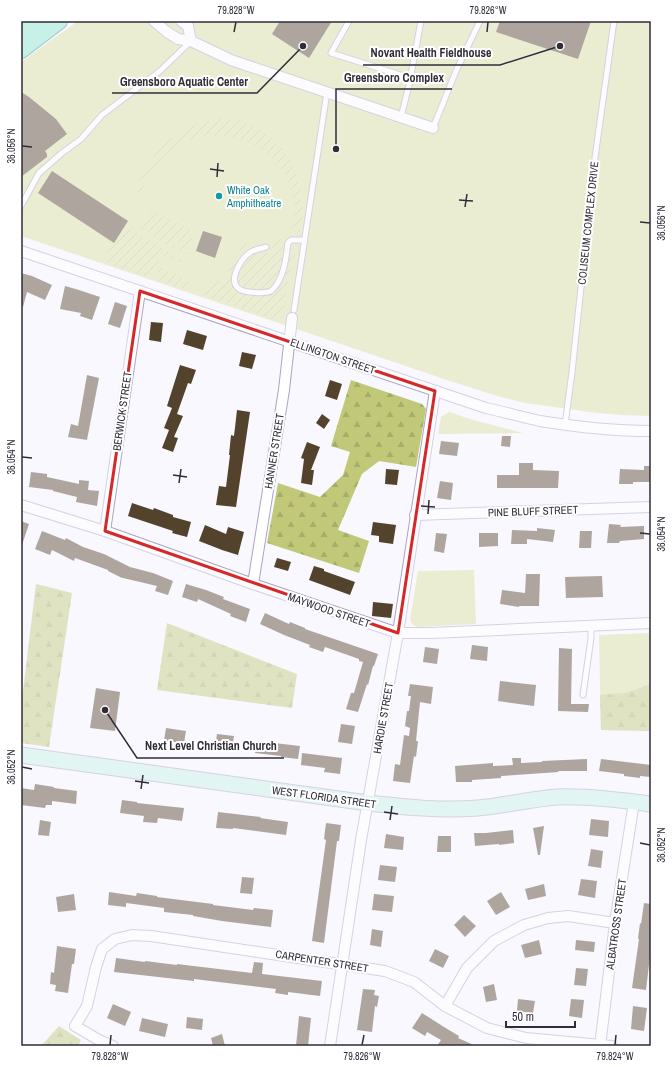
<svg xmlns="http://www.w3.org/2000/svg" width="672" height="1067" viewBox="0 0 672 1067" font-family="'Archivo Narrow',sans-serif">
<defs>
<pattern id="forest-firs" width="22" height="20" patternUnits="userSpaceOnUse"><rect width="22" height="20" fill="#c1c979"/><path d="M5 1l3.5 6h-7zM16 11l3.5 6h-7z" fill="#a6ad69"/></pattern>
<pattern id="garden-furrows" width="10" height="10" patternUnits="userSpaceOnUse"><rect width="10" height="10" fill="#d7df9d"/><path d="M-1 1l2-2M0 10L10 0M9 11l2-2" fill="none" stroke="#b9c088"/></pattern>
</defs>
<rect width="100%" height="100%" fill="#f9f8fe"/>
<g fill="#d7df9d">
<path d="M78,21H651V416L622,415L597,413L525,403L497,396L450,381L21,236V62Z"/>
<path d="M449,412L473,420L523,433L438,434L441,417Z"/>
<path d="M474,570L476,624L417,627L412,624L410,619L418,571Z"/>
<path d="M651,633V731L601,730L599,635Z"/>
</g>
<g fill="url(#forest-firs)">
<path d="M351,380L422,404L426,409L416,467L379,461L362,474L338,530L369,541L359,573L267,543L278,483L320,497L343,475L350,452L331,446Z"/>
<path d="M36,584L72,593L49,747L21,743V707Z"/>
<path d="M167,623L297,674L292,708L157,690Z"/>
<path d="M651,684V731L601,730L600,695L626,693Z"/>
<path d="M59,1026L81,1040L78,1046H41Z"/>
</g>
<g fill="url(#garden-furrows)">
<path d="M215,119C223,119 233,118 240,121C273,131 295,156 300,190C300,195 300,201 301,206L304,207L300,231L299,233L292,231C293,225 294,219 295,213C295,198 289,180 280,167C278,164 274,161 272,158C265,152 258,146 249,142C224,132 193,133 171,150C157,161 149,177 141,192L137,193L135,191L148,164L157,152L169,140L195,125Z"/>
<path d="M150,209L194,232L187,255C175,250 179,246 179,235H176L175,250L139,228Z"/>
<path d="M128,227L184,262L183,264L161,255L157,266C164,270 186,277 189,284C190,286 189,288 188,290L158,280L159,273L152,271L150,278L101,261Z"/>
<path d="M276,239H283L284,240V243C282,254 282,273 276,282C273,285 270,288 266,289C260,291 243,290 239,285C232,277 246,257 254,255C259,253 265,253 270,253L272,251V240Z"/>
<path d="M240,244H245C252,250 244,256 239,261C233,267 228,282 235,289C239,294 246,294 252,294C257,295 264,296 270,294C284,290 288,260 291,248L297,250L290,271L284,303L285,311L272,319L205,296L204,293L207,287L227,277L230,268L239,255Z"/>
</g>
<g fill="#53432c">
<path d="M280,21H332L309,58L272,34Z"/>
<path d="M500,21H591L578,59L496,32Z"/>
<path d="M21,92L29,97L56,119L67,134L45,151L47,154V157L21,177Z"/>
<path d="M52,171L128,221L114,243L38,193Z"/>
<path d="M203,231L222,237L215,258L196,251Z"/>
<path d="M21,273L32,276L52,285L45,300L27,292L23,307L21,306Z"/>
<path d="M65,286L79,290L100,297L92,320L80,316L81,313L60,309Z"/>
<path d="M115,302L127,306L120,328L108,324Z"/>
<path d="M151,322L163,323L161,342L149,340Z"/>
<path d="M187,330L207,336L203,350L183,344Z"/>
<path d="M242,352L256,355L252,369L239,366Z"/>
<path d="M180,365L196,370L191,384L188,383L177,414L183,416L174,437L178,438L173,452L162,448L169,430L164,428L172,408L167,406Z"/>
<path d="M87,375L99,378L87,440L68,437L71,424L78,426Z"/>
<path d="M330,380L342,384L337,400L325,396Z"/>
<path d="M237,410L250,412L236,507L216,505L219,486L226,487L230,455H229L231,435L234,436Z"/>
<path d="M322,414L330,420L324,429L316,423Z"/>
<path d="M502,436H511L510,447L501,446Z"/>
<path d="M441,441L459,443L457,456L439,454Z"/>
<path d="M307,442L320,447L311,470H314L312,485L301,483L304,459L301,458Z"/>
<path d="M519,463H533V470L559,471L558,488H497V475H519Z"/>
<path d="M644,466H651V482H633V484H619L620,469L644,470Z"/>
<path d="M386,469L399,470L397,485L385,484Z"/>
<path d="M31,472L47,474V477L79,484V480L89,481L88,490L99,491L97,506L76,502L77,497L53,491V490L29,487Z"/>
<path d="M440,481L453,483L451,500L437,498Z"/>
<path d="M132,503L153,510L154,508L173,515V517L191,522L187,537L172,533L173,531L128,516Z"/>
<path d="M21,521L29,524L22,545H21Z"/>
<path d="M373,522L396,525L393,544L379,542V536L371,535Z"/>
<path d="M609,524L621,525L620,527L644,526V539L620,541L619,543H607Z"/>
<path d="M205,525L226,534L228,527L244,532L238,555L222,550L199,541Z"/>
<path d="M537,528L555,530L553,542L527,539V544H511L512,530L537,531Z"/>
<path d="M42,531L65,540L66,538L83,547L104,554L130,567L153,573L173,581L168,595L155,591L157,586L123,578H122L108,571V570L75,558L74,561L52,550L50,555L35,549Z"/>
<path d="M580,531H592L591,548H579Z"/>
<path d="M436,533L447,534L444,553L434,551Z"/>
<path d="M479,533H498V546L479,547Z"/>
<path d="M277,558L291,562L288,571L274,567Z"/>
<path d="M314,566L324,569V571L355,582L350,595L309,580Z"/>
<path d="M526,574H540L539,606H519V607L500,604L502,590L525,593Z"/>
<path d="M602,576L603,597L566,598L565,577Z"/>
<path d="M186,584L206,590L224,597L223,599L250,609L246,622L230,616L231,614L198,599L197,602L182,597Z"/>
<path d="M373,602L393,604L391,618L372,616Z"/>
<path d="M265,613L289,624L290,622L305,628V629L378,654L374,666H373L368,685L367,684L358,712L346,709L351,693H354L363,662L359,661V659L325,647L323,652L309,647L310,645L284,635L260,624Z"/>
<path d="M472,645L488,647L487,661L470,659Z"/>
<path d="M425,647L439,649L437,664L423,662Z"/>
<path d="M559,648L572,649L571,704H589L588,712L558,711Z"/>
<path d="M500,681L536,685L534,706L498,701Z"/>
<path d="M410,684L433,687L431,704L420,702L416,741H418L416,757L414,756L410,783L393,781L395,764L400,765L404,735L409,736L410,728L405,726L407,711H409L411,696H408Z"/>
<path d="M96,688L120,692L115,731L90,728Z"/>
<path d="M341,724L355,726L352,744L338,742Z"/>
<path d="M166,728L186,731L184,743L164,741Z"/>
<path d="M217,734L234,736L232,749L215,747Z"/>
<path d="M257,741L300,746L298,759L281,757V756L255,753Z"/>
<path d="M302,753L342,758L340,774L324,772L325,768L301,765Z"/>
<path d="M512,758H521V763L542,762V761L587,759V771H558L559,772L501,776V778L472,780V782H456L455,766L493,763V766L513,765Z"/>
<path d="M601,759L651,765V777L640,776V778L624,776V774L599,771Z"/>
<path d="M35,784L54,787V788L77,791L76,804L52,801V805H46L45,808L21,805V788L34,790Z"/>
<path d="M122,800L137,802V803L184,808L182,821L158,818L157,823L143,822L144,816L120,813Z"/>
<path d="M218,812L261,817L260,818L288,822L286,835L233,828V829L216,828Z"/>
<path d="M591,819L609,821L608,837L589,835Z"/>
<path d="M40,820L51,822L49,836L38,835Z"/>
<path d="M326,823L341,825L339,841H337L324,943L312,941L326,840L324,839Z"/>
<path d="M544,826L540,855H538L533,828Z"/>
<path d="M513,830L514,843L499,845V844L475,846L474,833H486Z"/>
<path d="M386,834L404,837L403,850L384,848Z"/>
<path d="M438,836H451V852H437Z"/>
<path d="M591,849L603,851L601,868L588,866Z"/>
<path d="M380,865L397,867L395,882L378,880Z"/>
<path d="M242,877L254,878L252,894L240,893Z"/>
<path d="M581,879L597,881L595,898L578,895Z"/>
<path d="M544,884L546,896L528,900L525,889Z"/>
<path d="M109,892L136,896L137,893L157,896V897L213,904V905L253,910L254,908L273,910L271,927L222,921L193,916V915L164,912V908L126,903V907L108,905Z"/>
<path d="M501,892L510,907L496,915L487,901Z"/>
<path d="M74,894L76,910L58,912L56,897Z"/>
<path d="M374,894L394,896L392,912L372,910Z"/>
<path d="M644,903L651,904V948L646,990L632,988L639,939H638L640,923L641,924Z"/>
<path d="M464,915L476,926L465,937L454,925Z"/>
<path d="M372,929L383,931L381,947L370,945Z"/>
<path d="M539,940L542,954L525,958L521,945Z"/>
<path d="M576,940L595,942L594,952L575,950Z"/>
<path d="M57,946L76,949L74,964H72L68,993L55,991L56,985L50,984L51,972L54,973Z"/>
<path d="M435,949L449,956L443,968L429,961Z"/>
<path d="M116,958L145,962V961L177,965V964L252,973L254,962L263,963L262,974L322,981L320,996L288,992V995L275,993L276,989L194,979V981L114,972Z"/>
<path d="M576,968L588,969L586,986L574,985Z"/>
<path d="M494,984L497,1000L486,1002L483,987Z"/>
<path d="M363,989L375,990L374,995L379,996L377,1007L375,1006L372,1032L357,1030Z"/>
<path d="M518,999L535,1001L533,1013L517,1011Z"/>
<path d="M571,999L584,1000L582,1018L569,1016Z"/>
<path d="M113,1004L131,1012L125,1026L107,1018Z"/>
<path d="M633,1006L647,1008L644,1031L631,1029Z"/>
<path d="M422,1013L444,1027L459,1036L458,1038L476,1046H437L441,1040L427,1032L425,1036L412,1028Z"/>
<path d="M299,1016L311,1018L308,1046H296Z"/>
<path d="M187,1017L203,1019L202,1030L186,1028Z"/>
<path d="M142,1018L168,1024L165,1037L139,1031Z"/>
<path d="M222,1034L225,1046H213L211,1038Z"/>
</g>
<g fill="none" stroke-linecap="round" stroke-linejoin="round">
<g stroke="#aba4c2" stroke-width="7">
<g id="service">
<path d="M349,21L331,53L410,78"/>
<path d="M401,117L409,85L421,21"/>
<path d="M433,128L456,71L480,21"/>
<path d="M21,206L39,173L62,153L81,139L102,115L160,71L191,41"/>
<path d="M266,247C261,249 255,249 251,252C242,257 228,279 238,288C243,293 265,294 271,291C273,289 276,286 277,284C285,272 286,256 288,243L291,240H304"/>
<path d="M294,310L327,92"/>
<path d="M565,425L572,372L594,165L614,21"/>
<path d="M583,695L591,638V626"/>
</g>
</g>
<g stroke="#aba4c2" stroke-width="12">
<g id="minor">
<path d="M154,21L167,32L178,39L191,41L231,60L433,128"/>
<path d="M181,21L188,26L191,41"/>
<path d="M21,251L486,408C504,412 522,417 540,421C577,427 614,431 651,431"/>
<path d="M21,505L105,531L253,584L398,633H432L651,623"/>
<path d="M415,515L651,507"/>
<path d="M105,531L140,291"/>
<path d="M253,584L284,390L292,318"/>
<path d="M445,1006L467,968L494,941L524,925L548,918L568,916L615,923"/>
<path d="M113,1046L99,1040L75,1026L87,1006L96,967L102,949L115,939L132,935L151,936L385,971L414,982L445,1006L487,1028L526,1038L612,1046"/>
<path d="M330,1046L361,840L398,633L435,391"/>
<path d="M600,1046L615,923L634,802"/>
</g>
</g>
<g stroke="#aba4c2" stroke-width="17">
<path id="secondary" d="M21,755L368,803C404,807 441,811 478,808C504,806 530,799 557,797C588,796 620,800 651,804"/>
</g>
<g stroke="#369d81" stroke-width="18">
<g id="primary">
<path d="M21,32L35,21"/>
<path d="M21,50L59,21"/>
</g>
</g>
<use href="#service" stroke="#fff" stroke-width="5"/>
<use href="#minor" stroke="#fff" stroke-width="10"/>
<use href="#secondary" stroke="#c4f4e5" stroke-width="15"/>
<use href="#primary" stroke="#89e9cb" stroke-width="16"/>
</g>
<path d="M0 0H672V1067H0ZM140,291L435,391L398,633L105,531Z" fill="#f9f8fe" fill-opacity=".55" fill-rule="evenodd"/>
<path fill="none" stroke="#d62828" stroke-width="3" stroke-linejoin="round" d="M140,291L435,391L398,633L105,531Z"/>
<path fill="none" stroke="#302d39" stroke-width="1.5" d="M234,32L236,22M487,32L488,22M22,146L32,147M210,169L224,171M217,177L218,163M459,200L473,201M465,207L467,194M640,222L650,223M22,457L32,458M173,475L187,477M179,483L181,469M421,506L435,507M428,514L429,500M640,533L650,534M22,767L32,769M135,781L149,783M141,789L143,775M384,812L398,814M390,820L392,806M640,843L650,845M110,1045L111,1035M362,1045L364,1035M615,1045L616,1035"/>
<circle fill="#0f9aa8" stroke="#fff" stroke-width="1.5" cx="219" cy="196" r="4"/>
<g text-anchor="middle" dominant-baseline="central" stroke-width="4" stroke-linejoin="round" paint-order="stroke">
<g font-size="11" fill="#0d838f" stroke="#fff" text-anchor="start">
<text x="227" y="190">White Oak<tspan x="227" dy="13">Amphitheatre</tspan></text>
</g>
<g font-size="11" fill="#302d39" stroke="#fff">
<text transform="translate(588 223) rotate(-84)">COLISEUM COMPLEX DRIVE</text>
<text transform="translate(333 356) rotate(19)">ELLINGTON STREET</text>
<text transform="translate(122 411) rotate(-82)">BERWICK STREET</text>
<text transform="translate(274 451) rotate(-81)">HANNER STREET</text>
<text transform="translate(533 511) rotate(-2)">PINE BLUFF STREET</text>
<text transform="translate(329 610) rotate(19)">MAYWOOD STREET</text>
<text transform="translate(383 718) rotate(-80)">HARDIE STREET</text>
<text transform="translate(324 797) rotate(8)">WEST FLORIDA STREET</text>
<text transform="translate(616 924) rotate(-82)">ALBATROSS STREET</text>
<text transform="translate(322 961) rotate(9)">CARPENTER STREET</text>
</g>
</g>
<path fill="none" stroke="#302d39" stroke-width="1.5" d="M560 46L500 65H363M336 149L336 89H452M303 46L257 93H112M105 710L137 758H284"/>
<g fill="#302d39" stroke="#fff" stroke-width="1.5">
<circle cx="560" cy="46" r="4"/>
<circle cx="336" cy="149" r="4"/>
<circle cx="303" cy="46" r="4"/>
<circle cx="105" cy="710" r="4"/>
</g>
<g font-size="12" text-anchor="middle" font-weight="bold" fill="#302d39" stroke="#fff" stroke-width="4" stroke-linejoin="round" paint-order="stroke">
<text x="431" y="57">Novant Health Fieldhouse</text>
<text x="394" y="82">Greensboro Complex</text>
<text x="184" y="86">Greensboro Aquatic Center</text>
<text x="211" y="750">Next Level Christian Church</text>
</g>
<rect width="672" height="1067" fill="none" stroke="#ffffff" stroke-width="44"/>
<path d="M506 1021v6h69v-6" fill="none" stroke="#302d39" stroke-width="2"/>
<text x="512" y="1021" font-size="12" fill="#302d39" stroke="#ffffff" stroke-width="3" paint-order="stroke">50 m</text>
<rect x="22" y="22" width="628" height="1023" fill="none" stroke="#302d39" stroke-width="1.5"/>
<g font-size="10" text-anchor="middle" fill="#302d39">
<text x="236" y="14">79.828°W</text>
<text x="488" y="14">79.826°W</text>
<text transform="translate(11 146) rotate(-90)" y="4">36.056°N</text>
<text transform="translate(661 223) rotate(-90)" y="4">36.056°N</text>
<text transform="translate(11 457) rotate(-90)" y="4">36.054°N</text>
<text transform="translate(661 534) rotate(-90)" y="4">36.054°N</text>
<text transform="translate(11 767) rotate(-90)" y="4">36.052°N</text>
<text transform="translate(661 845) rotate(-90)" y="4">36.052°N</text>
<text x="110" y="1060">79.828°W</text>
<text x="362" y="1060">79.826°W</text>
<text x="615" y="1060">79.824°W</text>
</g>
</svg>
